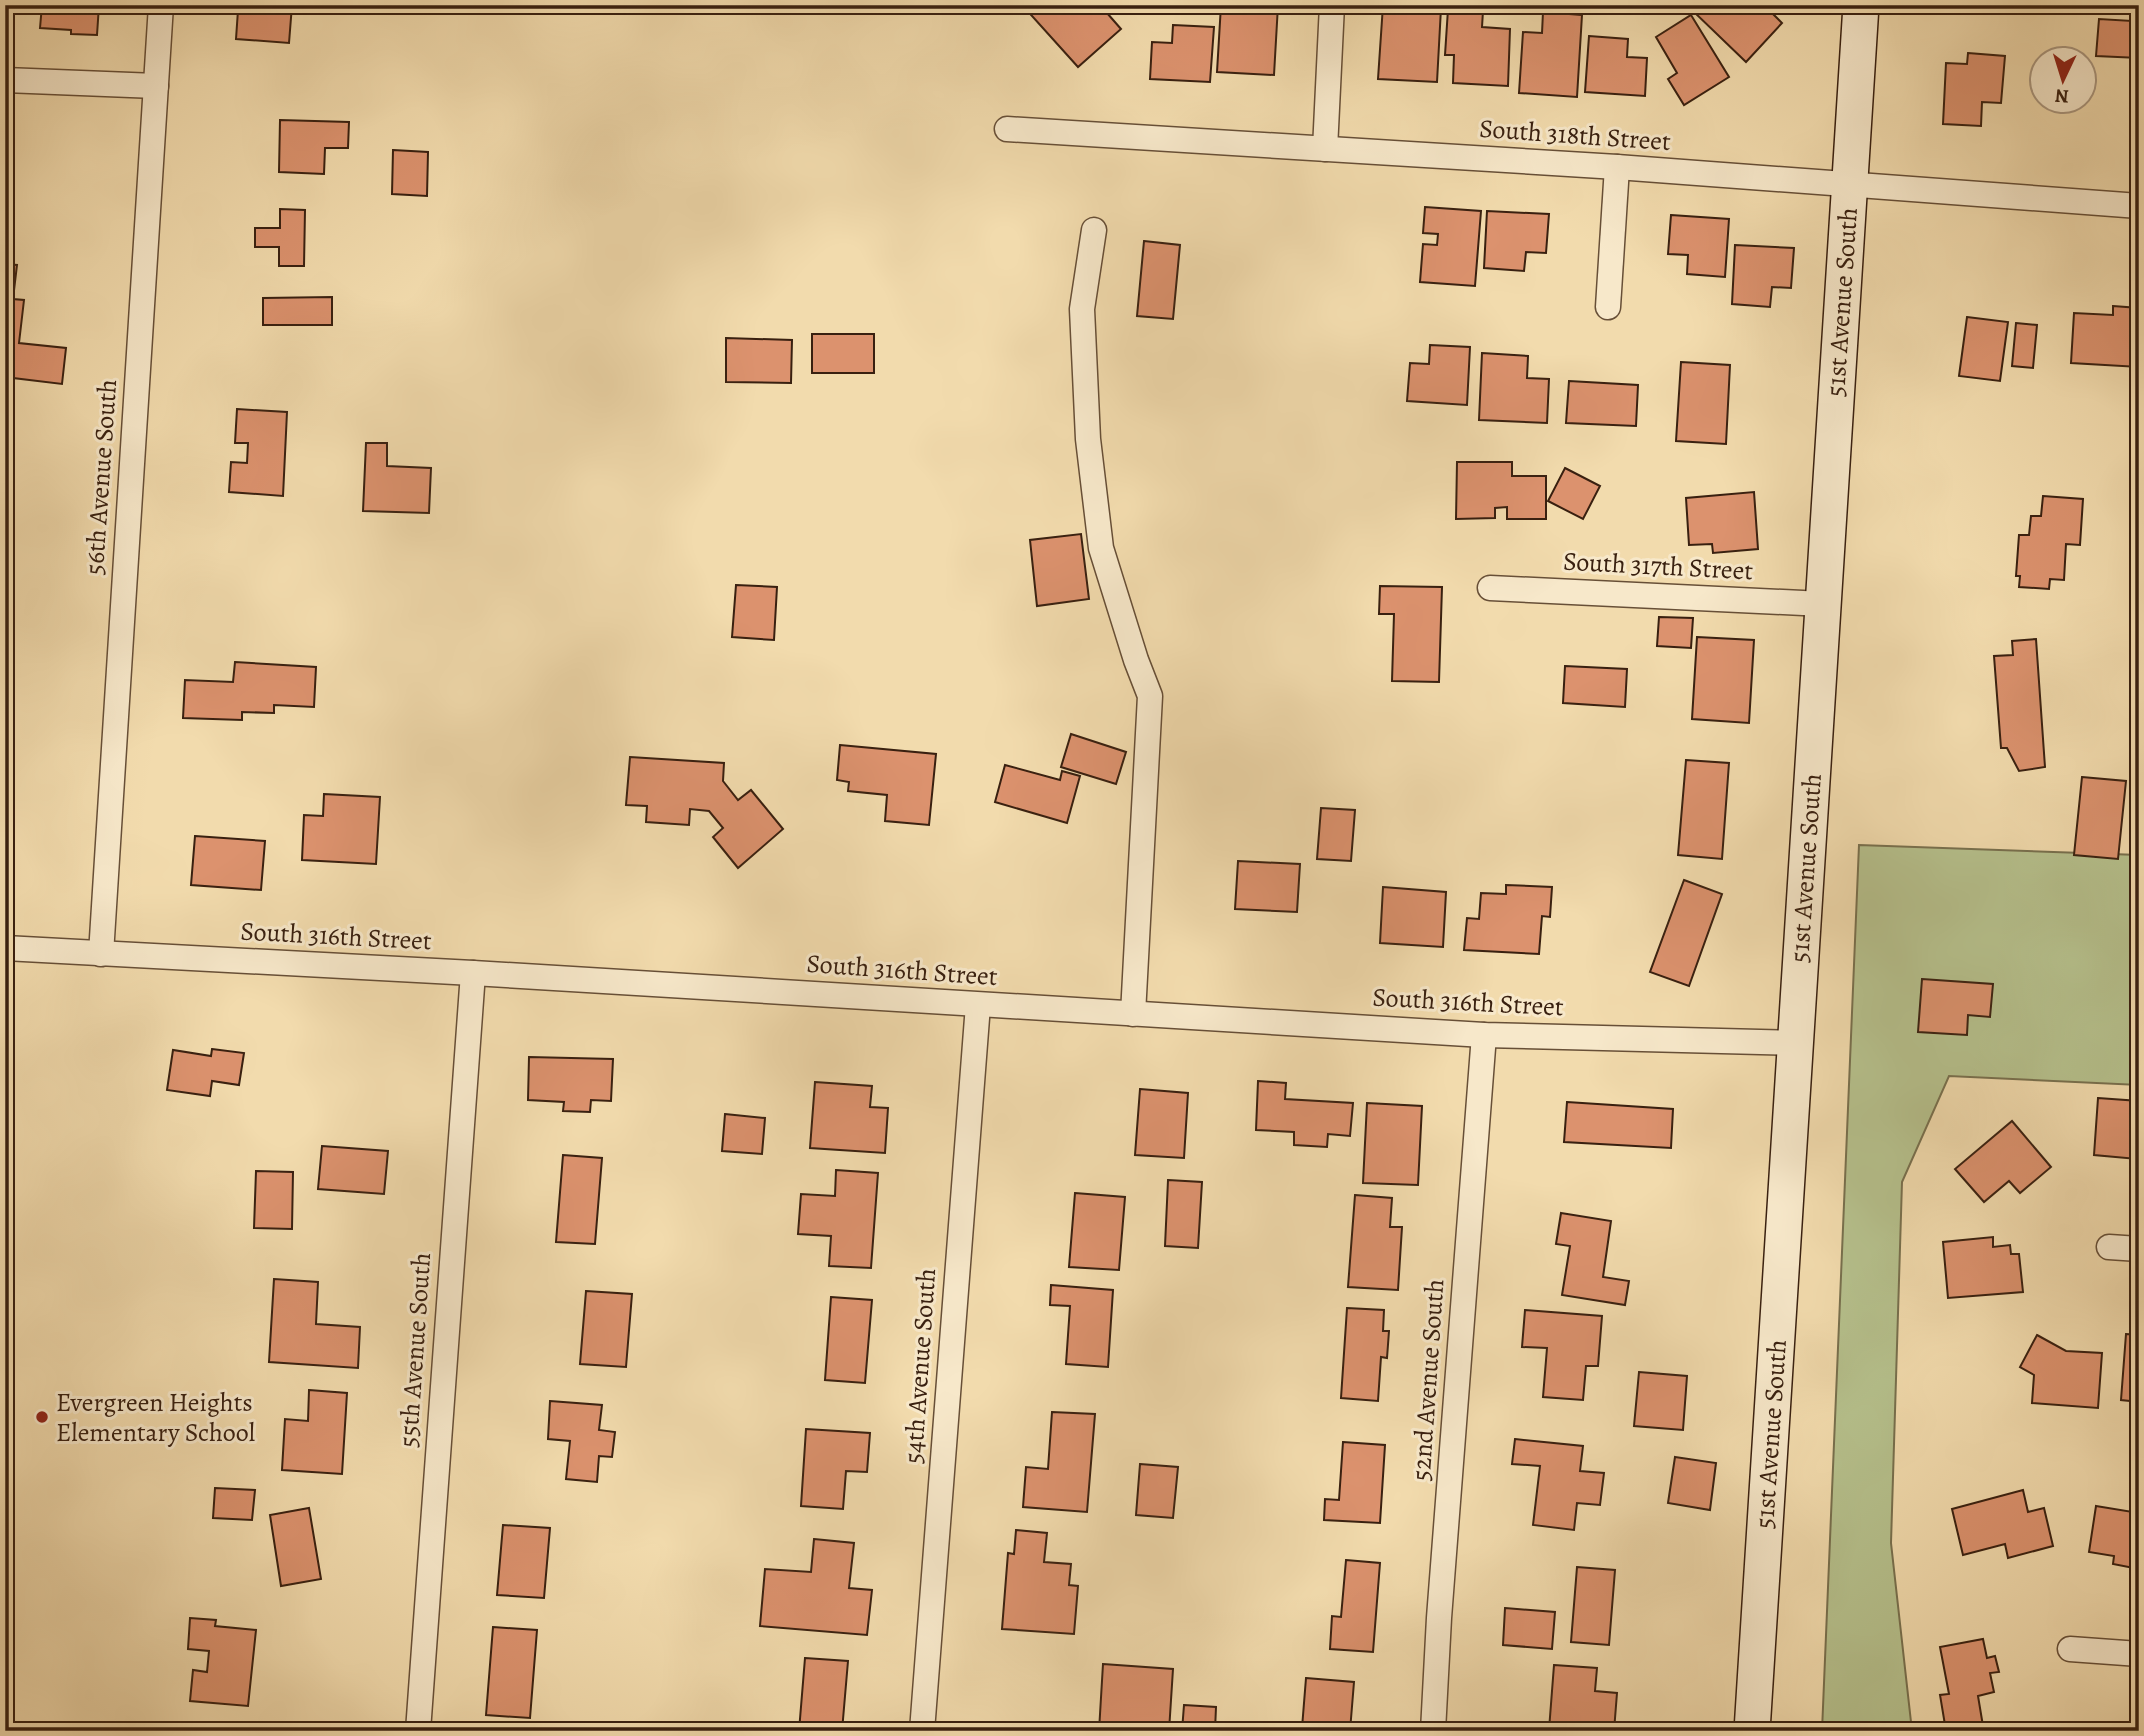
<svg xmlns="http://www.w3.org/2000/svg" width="2144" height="1736" viewBox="0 0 2144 1736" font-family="Alegreya,serif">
<rect width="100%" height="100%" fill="#f2dbad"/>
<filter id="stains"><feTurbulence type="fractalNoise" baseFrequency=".00286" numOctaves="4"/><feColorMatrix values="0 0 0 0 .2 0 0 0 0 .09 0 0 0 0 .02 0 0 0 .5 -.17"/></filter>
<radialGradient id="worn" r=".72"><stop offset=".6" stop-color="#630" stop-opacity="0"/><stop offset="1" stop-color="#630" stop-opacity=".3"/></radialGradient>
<path fill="#b6c18d" stroke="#78704e" stroke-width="2" d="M1859,845L2139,855V1085L1949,1076L1902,1182L1891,1543L1912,1731H1822Z"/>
<g fill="#dc926e" stroke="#392010" stroke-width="2">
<path d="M42,5H99L97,35L71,34V30L40,28Z"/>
<path d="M244,5H292L289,43L236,39L238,10H243Z"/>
<path d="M1100,5L1121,29L1078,67L1023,6Z"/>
<path d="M1221,5H1278L1274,75L1217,72Z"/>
<path d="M1383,5L1441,8L1437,82L1378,79Z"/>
<path d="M1700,5H1745L1752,12L1758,5H1764L1782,23L1746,62L1694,12Z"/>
<path d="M1984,5H2036V11L1984,7Z"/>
<path d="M2133,5H2139V58L2096,56L2099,19L2132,21Z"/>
<path d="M1448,9L1483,11L1482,27L1510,29L1508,86L1453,83L1454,55H1445Z"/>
<path d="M1543,12L1582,15L1577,97L1519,93L1523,32L1542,33Z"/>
<path d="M1691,15L1729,77L1684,105L1668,79L1677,73L1656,37Z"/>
<path d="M1173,25L1214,27L1210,82L1150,79L1152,42L1172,43Z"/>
<path d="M1589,36L1628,39L1627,57L1647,58L1645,96L1585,92Z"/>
<path d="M1968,53L2005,56L2001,103L1982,102L1981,126L1943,124L1946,63L1967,64Z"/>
<path d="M280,120L349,122L348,148H325L324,174L279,172Z"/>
<path d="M393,150L428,152L427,196L392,194Z"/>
<path d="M1425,207L1481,211L1475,286L1420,282L1423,244L1437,245L1438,234L1423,233Z"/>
<path d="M280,209L305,210L304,266H279V247H255V228H280Z"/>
<path d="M1487,211L1549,214L1546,253L1526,252L1524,271L1484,268Z"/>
<path d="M1671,215L1729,219L1725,277L1687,274L1688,255L1668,254Z"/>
<path d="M1144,241L1180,245L1173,319L1137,316Z"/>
<path d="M1735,245L1794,248L1791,288L1772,287L1770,307L1732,304Z"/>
<path d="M5,264L17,265L13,299L24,300L19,343L66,348L62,384L5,377Z"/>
<path d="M332,297V325H263V298Z"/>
<path d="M2113,306L2139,308V367L2071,363L2074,313L2113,315Z"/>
<path d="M1967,317L2008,322L2000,381L1959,376Z"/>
<path d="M2016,323L2037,325L2033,368L2012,366Z"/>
<rect x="812" y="334" width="62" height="39"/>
<path d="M726,338L792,340L791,383L726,382Z"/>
<path d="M1430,345L1470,347L1467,405L1407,401L1410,363L1429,364Z"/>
<path d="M1482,353L1528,356L1527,378L1549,379L1547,423L1479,420Z"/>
<path d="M1681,362L1730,365L1726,444L1676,441Z"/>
<path d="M1569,381L1638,385L1636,426L1566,423Z"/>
<path d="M2135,408H2139V459L2132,458Z"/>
<path d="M237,409L287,412L283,496L229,492L231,462L247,463L248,443H235Z"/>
<path d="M366,443H387V466L431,468L429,513L363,511Z"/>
<path d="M1457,462H1512V476H1546V519H1507V507L1495,508V518L1456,519Z"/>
<path d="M1565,468L1600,486L1583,519L1548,501Z"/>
<path d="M1754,492L1758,549L1713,553L1712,544L1689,545L1686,498Z"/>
<path d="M2043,496L2083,499L2080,545L2066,544L2064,580L2050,579L2049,589L2019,587L2020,576H2016L2019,535H2029L2031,516H2041Z"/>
<path d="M1081,534L1089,599L1037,606L1030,540Z"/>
<path d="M736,585L777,587L774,640L732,637Z"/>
<path d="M1380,586L1442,587L1439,682L1392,681L1394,614H1379Z"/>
<path d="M1659,617L1693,618L1691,648L1657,646Z"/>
<path d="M1697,637L1754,640L1749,723L1692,719Z"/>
<path d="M2036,639L2045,767L2019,771L2007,748H2001L1994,656L2013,655L2012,641Z"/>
<path d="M235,662L316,667L314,707L274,705V713L242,712V720L183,718L185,680L233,682Z"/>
<path d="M1565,666L1627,669L1625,707L1563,703Z"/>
<path d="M1071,734L1126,752L1116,784L1061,767Z"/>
<path d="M840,745L936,754L929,825L885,821L887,795L848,791L849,782L837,780Z"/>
<path d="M630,757L724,763L723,781L738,800L751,790L783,829L738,868L713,837L723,828L709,811L690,809L689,825L646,822L647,806L626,805Z"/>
<path d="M1686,760L1729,763L1722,859L1678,855Z"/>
<path d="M1005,765L1060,780L1062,771L1080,776L1067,823L995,802Z"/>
<path d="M2082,777L2126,781L2118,859L2074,855Z"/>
<path d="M324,794L380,797L376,864L302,860L304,815L323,816Z"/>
<path d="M1321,808L1355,810L1351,861L1317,859Z"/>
<path d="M195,836L265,841L261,890L191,885Z"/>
<path d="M1238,861L1300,864L1297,912L1235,909Z"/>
<path d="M1684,880L1722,894L1689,986L1650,972Z"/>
<path d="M1506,885L1552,887L1550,917L1542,916L1539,954L1464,950L1467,918L1479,919L1481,893L1506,894Z"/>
<path d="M1383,887L1446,892L1443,947L1380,943Z"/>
<path d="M1922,979L1993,984L1990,1017L1968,1015L1967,1035L1918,1032Z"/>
<path d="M212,1049L244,1053L239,1085L212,1081L210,1096L167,1090L173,1050L211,1056Z"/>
<path d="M529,1057L613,1059L611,1101L591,1100L590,1112L563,1111L564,1102L528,1100Z"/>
<path d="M1258,1081L1286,1083L1285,1099L1353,1103L1350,1136L1328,1134L1327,1147L1294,1145V1132L1256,1130Z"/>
<path d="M815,1082L872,1086L870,1107L888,1108L885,1153L810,1148Z"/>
<path d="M1140,1089L1188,1093L1184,1158L1135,1155Z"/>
<path d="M2098,1098L2139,1101L2137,1159L2094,1155Z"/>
<path d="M1567,1102L1673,1109L1671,1148L1564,1142Z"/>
<path d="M1367,1103L1422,1106L1418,1185L1363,1183Z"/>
<path d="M725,1114L765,1118L762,1154L722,1151Z"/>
<path d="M2012,1121L2051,1167L2020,1193L2009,1181L1984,1202L1955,1169Z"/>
<path d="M322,1146L388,1151L384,1194L318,1189Z"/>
<path d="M563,1155L602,1158L595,1244L556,1242Z"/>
<path d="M836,1170L878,1173L871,1268L829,1266L831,1236L798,1234L801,1194L835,1196Z"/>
<path d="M256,1171L293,1172L292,1229L254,1228Z"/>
<path d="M1168,1180L1202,1182L1198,1248L1165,1246Z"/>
<path d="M1075,1193L1125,1197L1119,1270L1069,1267Z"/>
<path d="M1355,1195L1392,1198L1390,1227H1402L1398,1290L1348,1287Z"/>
<path d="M1561,1213L1611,1221L1603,1277L1629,1281L1625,1305L1562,1295L1570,1246L1556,1244Z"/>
<path d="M1993,1237V1247L2010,1245L2011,1254H2019L2023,1292L1948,1298L1943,1242Z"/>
<path d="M274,1279L318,1282L316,1324L360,1327L358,1368L269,1362Z"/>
<path d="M1051,1285L1113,1290L1108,1367L1066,1364L1070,1306L1050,1305Z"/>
<path d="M586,1291L632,1294L626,1367L580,1364Z"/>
<path d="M831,1297L872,1300L865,1383L825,1380Z"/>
<path d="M1347,1308L1384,1310L1383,1331H1389L1387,1358L1381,1357L1378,1401L1341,1398Z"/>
<path d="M1525,1310L1602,1316L1598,1366H1586L1583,1400L1543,1397L1547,1348L1522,1347Z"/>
<path d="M2126,1334L2139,1335V1402L2121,1400Z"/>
<path d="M2037,1335L2066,1351L2102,1353L2098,1408L2032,1403L2034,1375L2020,1367Z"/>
<path d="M1639,1372L1687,1376L1683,1430L1634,1426Z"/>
<path d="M309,1390L347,1393L342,1474L282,1470L285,1419L308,1421Z"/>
<path d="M550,1401L602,1405L599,1430L615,1432L612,1457L599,1456L597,1482L566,1479L570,1441L548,1439Z"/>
<path d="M1052,1412L1095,1414L1087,1512L1023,1507L1026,1467L1048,1469Z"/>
<path d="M806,1429L870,1433L867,1472L846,1471L843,1509L801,1506Z"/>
<path d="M1515,1439L1583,1446L1580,1471L1604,1473L1600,1505L1577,1503L1574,1530L1533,1525L1540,1466L1512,1464Z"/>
<path d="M1343,1442L1385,1445L1380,1523L1324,1520L1325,1499L1339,1500Z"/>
<path d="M1675,1457L1716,1463L1710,1510L1668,1503Z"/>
<path d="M1140,1464L1178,1467L1173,1518L1136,1515Z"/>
<path d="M215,1488L255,1490L252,1520L213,1518Z"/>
<path d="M2023,1490L2028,1512L2044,1508L2053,1546L2008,1558L2005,1544L1963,1555L1952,1509Z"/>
<path d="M2096,1506L2139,1513V1569L2113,1564L2114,1556L2089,1552Z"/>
<path d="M309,1508L321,1579L281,1586L270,1515Z"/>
<path d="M503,1525L550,1528L544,1598L497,1595Z"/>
<path d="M1016,1530L1047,1533L1044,1562L1071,1564L1069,1585L1078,1586L1074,1634L1002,1629L1008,1553L1014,1554Z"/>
<path d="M814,1539L854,1543L849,1588L872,1590L867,1635L760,1626L765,1569L811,1572Z"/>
<path d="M1346,1560L1380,1563L1373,1652L1330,1649L1332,1616L1341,1617Z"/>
<path d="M1577,1567L1615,1570L1609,1645L1571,1642Z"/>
<path d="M1505,1608L1555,1612L1552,1649L1503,1645Z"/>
<path d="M190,1618L216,1620L215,1626L256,1630L248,1706L190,1701L193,1670L207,1672L209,1651L188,1649Z"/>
<path d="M493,1627L537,1630L530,1718L486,1715Z"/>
<path d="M1983,1639L1987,1658L1995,1656L1999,1672L1990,1673L1994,1692L1978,1696L1983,1726L1960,1731H1946L1940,1695L1949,1694L1940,1647Z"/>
<path d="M805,1658L848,1661L842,1731H799Z"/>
<path d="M1103,1664L1173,1669L1169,1731H1099Z"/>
<path d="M1554,1665L1597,1668L1595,1691L1617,1693L1614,1731L1549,1730Z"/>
<path d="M1306,1678L1354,1682L1350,1731L1302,1728Z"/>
<path d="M1184,1705L1216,1707L1215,1731H1182Z"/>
</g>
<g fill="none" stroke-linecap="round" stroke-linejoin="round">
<g stroke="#674f37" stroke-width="27">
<g id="minor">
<path d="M5,80L156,86"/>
<path d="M1007,129L1617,167L2139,206"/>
<path d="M1325,149L1332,5"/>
<path d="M1094,230L1082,309L1088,439L1101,548L1136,660L1150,696L1133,1014"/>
<path d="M1608,307L1617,167"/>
<path d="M1490,588L1823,604"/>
<path d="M5,948L473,973L1484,1035L1796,1043"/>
<path d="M101,954L161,5"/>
<path d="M2109,1247L2139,1249"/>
<path d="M2070,1649L2139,1654"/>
<path d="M418,1731L473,973"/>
<path d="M922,1731L978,1005"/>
<path d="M1433,1731L1439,1618L1484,1035"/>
</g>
</g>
<g stroke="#392010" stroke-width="38">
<path id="secondary" d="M1752,1731L1861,5"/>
</g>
<use href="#minor" stroke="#f7e8ca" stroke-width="24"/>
<use href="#secondary" stroke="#f7e8ca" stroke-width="35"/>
</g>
<circle fill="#8f2418" stroke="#f7e8ca" stroke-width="2.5" cx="42" cy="1417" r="7"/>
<g text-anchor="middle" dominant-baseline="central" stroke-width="6" stroke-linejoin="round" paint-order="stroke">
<g font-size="26" fill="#392010" stroke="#f7e8ca">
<text transform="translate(1575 135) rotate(4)">South 318th Street</text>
<text transform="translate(1842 302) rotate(-86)">51st Avenue South</text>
<text transform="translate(101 477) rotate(-86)">56th Avenue South</text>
<text transform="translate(1658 566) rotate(3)">South 317th Street</text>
<text transform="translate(1806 868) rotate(-86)">51st Avenue South</text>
<text transform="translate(336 936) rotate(3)">South 316th Street</text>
<text transform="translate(902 970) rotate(4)">South 316th Street</text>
<text transform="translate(1468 1002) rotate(3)">South 316th Street</text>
<text transform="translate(415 1350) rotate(-86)">55th Avenue South</text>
<text transform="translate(920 1366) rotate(-86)">54th Avenue South</text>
<text transform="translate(1428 1380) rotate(-86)">52nd Avenue South</text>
<text transform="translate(1771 1434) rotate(-86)">51st Avenue South</text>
</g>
<g font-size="26" fill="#392010" stroke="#f7e8ca" text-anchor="start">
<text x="56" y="1402">Evergreen Heights<tspan x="56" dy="30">Elementary School</tspan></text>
</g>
</g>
<rect width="2144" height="1736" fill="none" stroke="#f2dbad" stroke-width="28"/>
<rect x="7" y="7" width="2130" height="1722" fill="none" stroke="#392010" stroke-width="3.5"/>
<rect x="14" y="14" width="2116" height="1708" fill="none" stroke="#392010" stroke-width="2"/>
<g transform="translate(2063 80) rotate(184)"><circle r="33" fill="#f7e8ca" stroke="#ab9880" stroke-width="2"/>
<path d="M0-5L12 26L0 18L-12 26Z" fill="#8f2418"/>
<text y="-10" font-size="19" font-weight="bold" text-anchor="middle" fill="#392010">N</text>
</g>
<rect width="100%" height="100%" filter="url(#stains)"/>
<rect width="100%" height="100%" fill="url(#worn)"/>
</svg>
